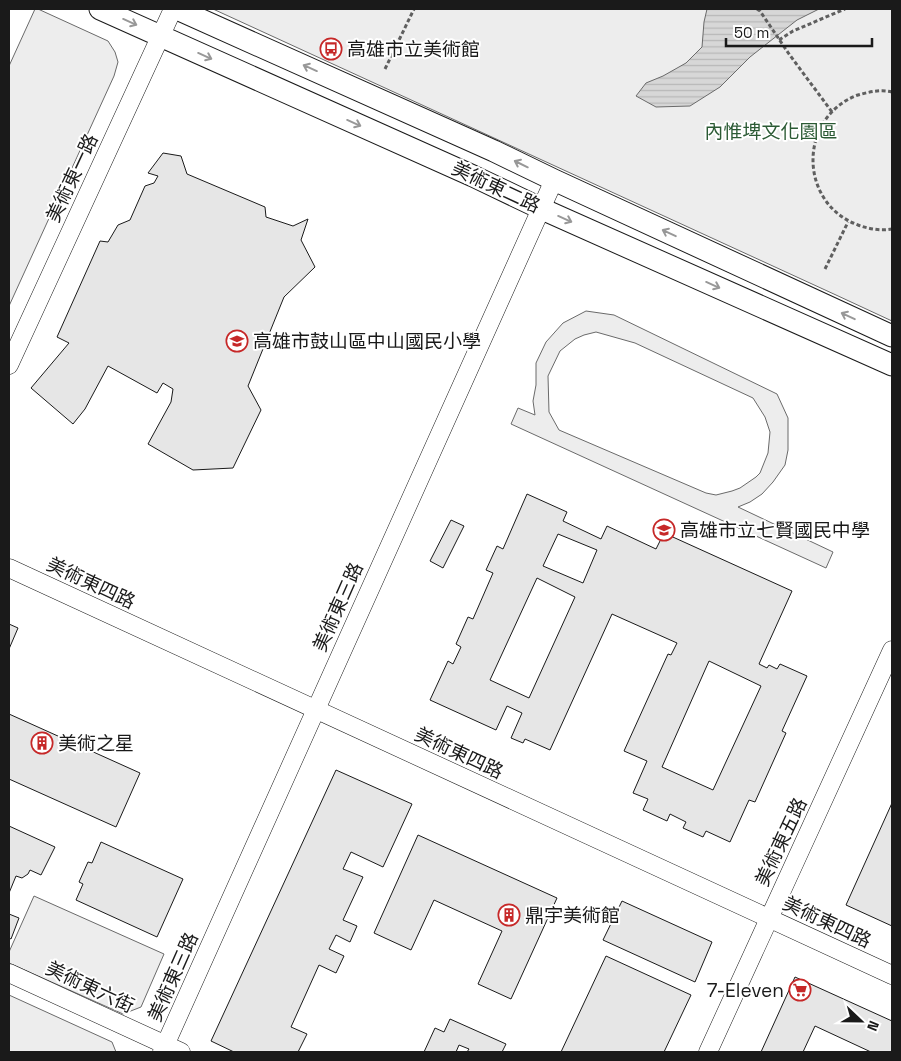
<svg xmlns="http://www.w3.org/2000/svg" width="901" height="1061" viewBox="0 0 901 1061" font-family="'Space Grotesk','Noto Sans TC',sans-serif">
<defs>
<pattern id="water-rules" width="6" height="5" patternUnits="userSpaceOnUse" patternTransform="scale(1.25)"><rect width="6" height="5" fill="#d7d7d7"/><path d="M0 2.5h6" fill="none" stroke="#b8b8b8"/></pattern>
</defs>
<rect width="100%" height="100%" fill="#fff"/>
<g fill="#ededed" stroke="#6a6a6a" fill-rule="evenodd">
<path d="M35,9H38L108,41L115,52L118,62L114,76L9,306V66Z"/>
<path d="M213,9H892V321L836,295Z"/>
<path d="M586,311L614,315L777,394L788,418V450L785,465L773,482L762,494L750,502L738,507L833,552L826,568L511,424L518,408L535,415L533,401L536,385V363L546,342L563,323ZM596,332L635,343L753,398L765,417L770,432L768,453L760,473L756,477L740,488L732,491L716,495L706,493L559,430L549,412L548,376L560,351L575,339L584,335Z"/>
<path d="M34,896L164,954L141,1007L123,1014L9,963V952Z"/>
<path d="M9,995L112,1042L116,1052H9Z"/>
</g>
<path fill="url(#water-rules)" stroke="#6a6a6a" d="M707,9H819L797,20L750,57L720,87L690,106L656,107L636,96L646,83L663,76L686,63L702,47L704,22Z"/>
<g fill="#e6e6e6" stroke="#1a1a1a" fill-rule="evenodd">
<path d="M163,153L181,156L187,174L265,207L266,217L293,226L308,219L301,240L315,267L284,297L248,386L261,410L233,468L193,470L148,444L171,402L173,389L163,383L157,393L108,366L85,409L73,424L31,388L69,343L57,337L100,241L108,242L118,225L130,220L145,186L154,183L158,176L148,173Z"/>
<path d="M527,494L567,512L563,521L601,539L607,526L656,549L664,533L792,591L759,664L767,668L769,665L777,669L780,664L807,676L782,731L786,733L755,802L749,800L730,842L706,831L703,837L683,828L686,822L670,814L667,821L643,810L648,799L633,793L647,761L624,751L668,654L671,655L677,643L612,614L550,750L525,739L523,743L511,738L522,713L507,706L496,730L430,700L448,661L453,664L461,647L456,644L468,617L473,619L493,573L486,570L497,546L503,549ZM558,534L597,550L583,583L543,566ZM537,578L575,597L529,698L490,680ZM709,661L761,686L713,790L662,767Z"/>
<path d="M451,520L464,526L443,568L430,561Z"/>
<path d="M9,624L18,628L9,649Z"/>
<path d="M9,714L140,773L116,827L9,779Z"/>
<path d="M336,770L412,804L383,867L351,852L343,869L363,877L343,920L357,926L350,942L336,935L329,949L344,956L336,973L319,965L291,1027L307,1034L298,1052H234L211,1041Z"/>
<path d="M892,803V926L846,905Z"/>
<path d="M9,826L55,847L41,875L30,870L28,874L22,878L16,876L9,893Z"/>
<path d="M418,835L557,898L511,999L478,984L502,931L434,900L411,950L374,933Z"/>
<path d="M101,842L183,879L157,937L76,900L83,884L79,882L88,862L92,863Z"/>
<path d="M622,901L712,942L695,982L603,940Z"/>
<path d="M9,914L19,918L11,939L9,938Z"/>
<path d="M606,956L691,995L664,1052H561Z"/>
<path d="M795,977L892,1021V1052H871L815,1026L803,1052H761Z"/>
<path d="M450,1019L506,1044L502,1052H467L469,1049L459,1045L456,1052H424L435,1028L444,1032Z"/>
</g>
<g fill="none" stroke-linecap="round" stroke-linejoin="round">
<g stroke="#1a1a1a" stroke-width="19">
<g id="minor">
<path d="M9,365L173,9"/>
<path d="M9,568L892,975"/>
<path d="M9,973L181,1052"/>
<path d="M162,1052L554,180"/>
<path d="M708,1052L892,650"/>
</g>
</g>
<g stroke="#1a1a1a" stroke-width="23">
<g id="tertiary">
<path d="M100,9L473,176L542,209L892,365"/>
<path d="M177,9L494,151L554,180L892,336"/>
</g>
</g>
<g stroke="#5f5f5f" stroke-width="3" stroke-dasharray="4 2.5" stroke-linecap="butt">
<path d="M757,9L760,11L789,54L832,112"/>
<path d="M779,40L793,31L845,9"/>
<path d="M385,69L414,9"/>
<path d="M892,92C881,89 869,92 858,95C798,117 798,203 858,225C869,229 881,231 892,229"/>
<path d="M825,269L848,222"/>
</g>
<use href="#minor" stroke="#fff" stroke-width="18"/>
<use href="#tertiary" stroke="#fff" stroke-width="21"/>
</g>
<defs><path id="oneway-shaft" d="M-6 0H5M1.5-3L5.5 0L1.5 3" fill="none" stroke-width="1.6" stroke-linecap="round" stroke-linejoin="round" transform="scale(1.25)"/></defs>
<g stroke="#989898">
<use href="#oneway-shaft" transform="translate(130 22) rotate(24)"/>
<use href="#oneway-shaft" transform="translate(205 56) rotate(24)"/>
<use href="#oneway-shaft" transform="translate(310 68) rotate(-156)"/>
<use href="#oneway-shaft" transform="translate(354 123) rotate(24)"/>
<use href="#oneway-shaft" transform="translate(521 164) rotate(-154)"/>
<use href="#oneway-shaft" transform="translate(565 219) rotate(24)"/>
<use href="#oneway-shaft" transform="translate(669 233) rotate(-155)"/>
<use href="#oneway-shaft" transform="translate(713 285) rotate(24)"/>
<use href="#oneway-shaft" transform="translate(848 316) rotate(-155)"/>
</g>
<defs>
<g id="bus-ring" transform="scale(1.125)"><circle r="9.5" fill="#fff" stroke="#c62828" stroke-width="1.5"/><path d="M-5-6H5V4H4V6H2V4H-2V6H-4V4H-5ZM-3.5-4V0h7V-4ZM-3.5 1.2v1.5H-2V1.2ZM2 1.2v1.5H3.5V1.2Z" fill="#c62828"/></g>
<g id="school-ring" transform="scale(1.125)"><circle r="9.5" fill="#fff" stroke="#c62828" stroke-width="1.5"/><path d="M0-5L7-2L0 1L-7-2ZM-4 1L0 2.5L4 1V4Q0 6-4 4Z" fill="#c62828"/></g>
<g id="building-ring" transform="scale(1.125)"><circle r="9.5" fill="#fff" stroke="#c62828" stroke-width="1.5"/><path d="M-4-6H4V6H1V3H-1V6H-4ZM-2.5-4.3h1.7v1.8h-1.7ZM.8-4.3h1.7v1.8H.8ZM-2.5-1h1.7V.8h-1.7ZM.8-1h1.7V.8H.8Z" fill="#c62828"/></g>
<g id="supermarket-ring" transform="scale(1.125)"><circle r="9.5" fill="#fff" stroke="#c62828" stroke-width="1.5"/><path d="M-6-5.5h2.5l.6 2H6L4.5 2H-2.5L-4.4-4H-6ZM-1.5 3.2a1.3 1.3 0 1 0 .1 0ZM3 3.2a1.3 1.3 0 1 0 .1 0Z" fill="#c62828"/></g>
</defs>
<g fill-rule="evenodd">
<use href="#bus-ring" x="331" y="49"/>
<use href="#school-ring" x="237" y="341"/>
<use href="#school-ring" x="664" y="530"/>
<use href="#building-ring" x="42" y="743"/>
<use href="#building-ring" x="509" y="915"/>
<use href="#supermarket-ring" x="800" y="990"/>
</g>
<g text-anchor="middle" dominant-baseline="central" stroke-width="4" stroke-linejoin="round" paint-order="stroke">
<g font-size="19" fill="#1a1a1a" stroke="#fff" text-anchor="start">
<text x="347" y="49">高雄市立美術館</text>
<text x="253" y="341">高雄市鼓山區中山國民小學</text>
<text x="680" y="530">高雄市立七賢國民中學</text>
<text x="58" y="743">美術之星</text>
<text x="525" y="915">鼎宇美術館</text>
<text x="784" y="990" text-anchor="end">7-Eleven</text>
</g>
<g font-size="19" fill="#2b5a34" stroke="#fff">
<text x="771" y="131">內惟埤文化園區</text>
</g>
<g font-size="19" fill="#1a1a1a" stroke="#fff">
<text transform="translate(72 178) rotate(-65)">美術東一路</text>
<text transform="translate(496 187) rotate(25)">美術東二路</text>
<text transform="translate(91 583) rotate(25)">美術東四路</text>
<text transform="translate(338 607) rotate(-66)">美術東三路</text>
<text transform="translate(459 753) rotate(25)">美術東四路</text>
<text transform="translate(781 842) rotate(-65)">美術東五路</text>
<text transform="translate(827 922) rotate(25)">美術東四路</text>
<text transform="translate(173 977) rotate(-66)">美術東三路</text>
<text transform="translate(90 987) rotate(25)">美術東六街</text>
</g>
</g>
<rect width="901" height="1061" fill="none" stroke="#1a1a1a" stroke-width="20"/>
<g transform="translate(861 1021) rotate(112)" stroke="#ffffff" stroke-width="4" paint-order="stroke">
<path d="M0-4L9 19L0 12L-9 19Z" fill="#1a1a1a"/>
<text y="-8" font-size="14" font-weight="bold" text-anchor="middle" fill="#1a1a1a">N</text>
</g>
<path d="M726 38v8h146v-8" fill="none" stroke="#1a1a1a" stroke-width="2.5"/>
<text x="734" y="38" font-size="15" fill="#1a1a1a" stroke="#ffffff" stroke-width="4" paint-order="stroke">50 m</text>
</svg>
